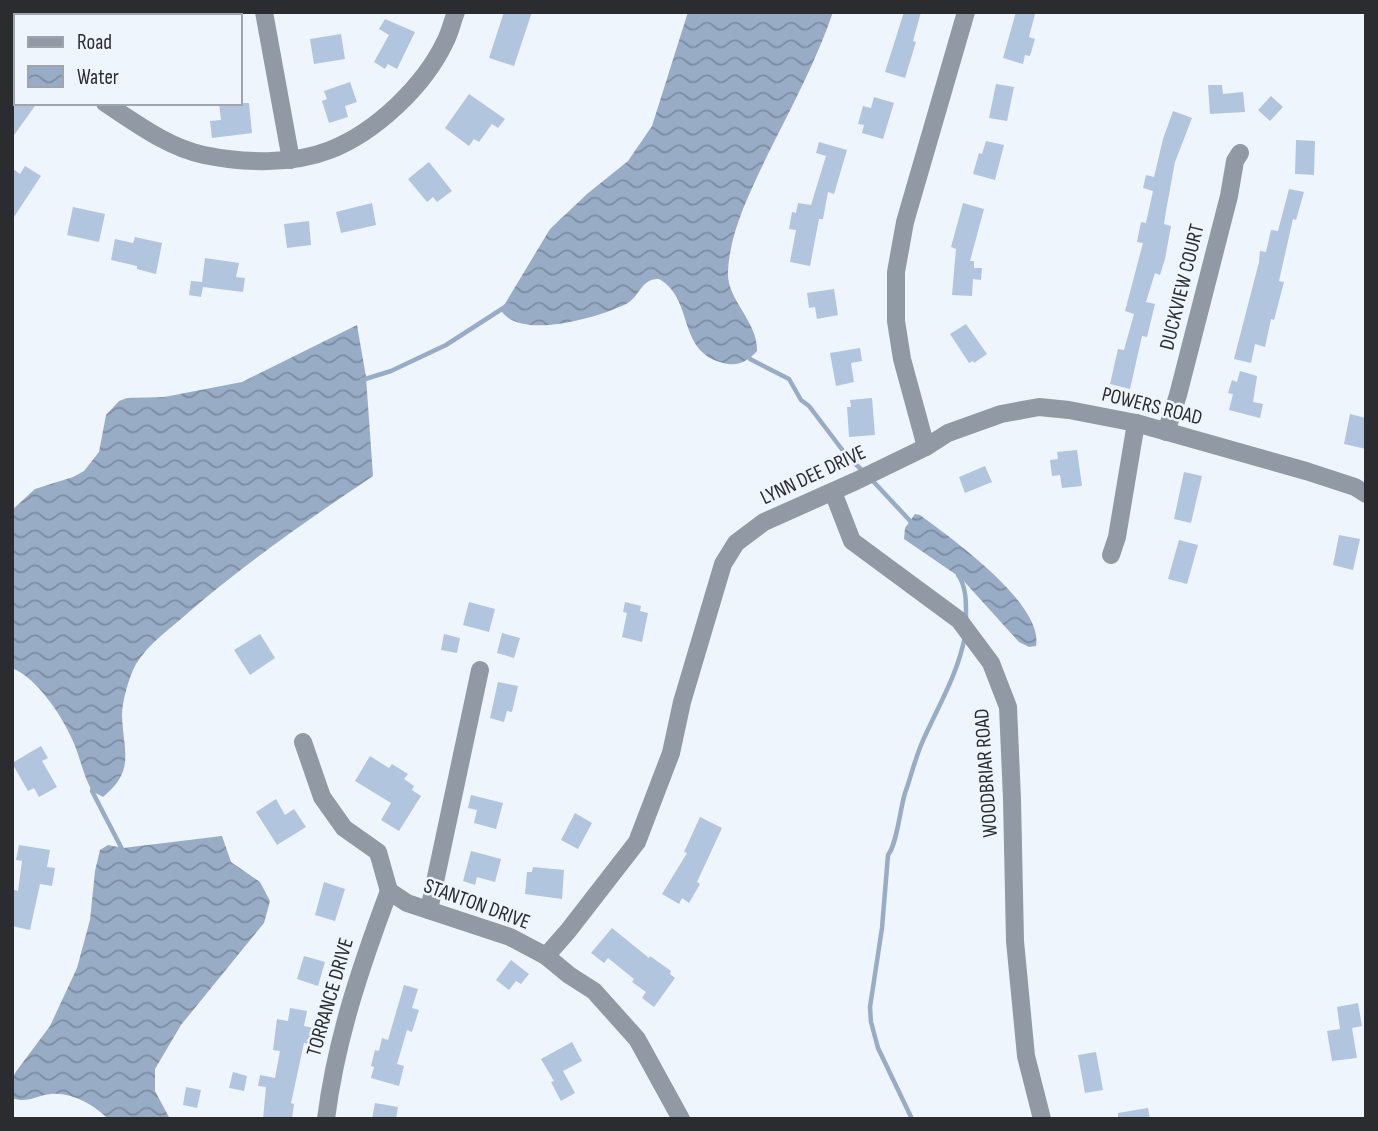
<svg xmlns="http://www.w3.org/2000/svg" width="1378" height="1131" viewBox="0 0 1378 1131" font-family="'Sofia Sans Condensed',sans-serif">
<defs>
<pattern id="water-waves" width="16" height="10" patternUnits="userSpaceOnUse" patternTransform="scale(1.75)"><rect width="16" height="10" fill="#98acc6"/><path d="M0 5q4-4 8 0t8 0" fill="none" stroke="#7c8ca1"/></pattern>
</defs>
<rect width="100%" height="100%" fill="#eef5fd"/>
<g fill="url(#water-waves)">
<path d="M688,12H833C816,62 791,108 768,154C751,190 730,230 728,271C726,300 758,321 757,351C750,359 740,366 728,364C675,355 696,300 659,279C641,278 640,297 626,304C600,317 523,340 502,312L503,307L550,229L587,194L628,161L652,126Z"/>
<path d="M357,325L366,377L373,476C309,519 247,562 189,612C171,628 149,643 136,664C129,677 122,701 122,715C123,751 136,770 103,797L92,791C83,775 80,756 72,739C62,716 37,678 12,668V510L35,489L73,477L84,471L99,452L106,415L119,401L127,398L164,397L242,382Z"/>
<path d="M915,514L920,515C951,538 1044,604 1036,646L1029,647L1019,642L961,578L904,539L905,528Z"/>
<path d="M222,836L231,862L260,882L270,901L264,923L181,1025L155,1069V1091L170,1119H108C95,1105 71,1092 51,1094C37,1095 28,1104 12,1098V1080L15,1073L50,1026L77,968L90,920L95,871L100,850L108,845L123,848Z"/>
</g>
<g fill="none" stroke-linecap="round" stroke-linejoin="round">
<g stroke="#98acc6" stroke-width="4.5">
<path d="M748,355L750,359L789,379L801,400L809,406L847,456L865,473"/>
<path d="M362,380L391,371L446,345L508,305"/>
<path d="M871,479L913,524"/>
<path d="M958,575C967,587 966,605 966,620"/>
<path d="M93,788L92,791L123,851"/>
<path d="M912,1119L878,1048L871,1022L870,1007L882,928L888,855C897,844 900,809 905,793C912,774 916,754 925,736C940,703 958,673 965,636"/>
</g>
</g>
<g fill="#b1c5df">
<path d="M504,12H532L514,66L489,58Z"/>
<path d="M904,12H921L913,41L916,42L905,78L885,72Z"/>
<path d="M1016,12L1035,14L1029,37L1035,39L1030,56L1025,55L1023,64L1003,58Z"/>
<path d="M385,19L415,32L397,69L388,64L385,69L374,62L389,35L379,29Z"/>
<path d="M341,34L345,59L314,64L310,39Z"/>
<path d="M350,82L357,102L345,106L348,117L329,123L322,101L327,99L324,91Z"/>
<path d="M996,84L1014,87L1007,121L989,118Z"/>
<path d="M1208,85H1222L1223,94L1243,92L1245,112L1210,114Z"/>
<path d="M469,94L505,119L498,128L492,124L479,142L474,139L469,146L445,128Z"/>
<path d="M1271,96L1283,107L1270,121L1258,110Z"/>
<path d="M874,97L894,103L883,139L862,133L864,125L858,124L863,106L871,108Z"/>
<path d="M12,103H37L12,138Z"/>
<path d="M219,103H249L252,133L212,138L210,121L221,120Z"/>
<path d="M1173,111L1192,118L1175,162L1166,211L1164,224L1171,226L1165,259L1160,275L1155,273L1146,302L1155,304L1147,337L1142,336L1130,389L1110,384L1118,349L1124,350L1134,314L1125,311L1143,243L1137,242L1141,222L1146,223L1153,191L1143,188L1146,175L1154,177L1163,139Z"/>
<path d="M1296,140L1315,141L1314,175L1295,174Z"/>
<path d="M986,141L1004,145L995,180L973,174L979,153L982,154Z"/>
<path d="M819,142L847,150L834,194L828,192L823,219H819L810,266L790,262L796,230L789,229L792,212L796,213L798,203L811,205L826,156L816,153Z"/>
<path d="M429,162L452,191L437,202L433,197L427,202L408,179Z"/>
<path d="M25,166L41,176L12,220V168L20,174Z"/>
<path d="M1289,189L1304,192L1296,220L1293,219L1279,281L1284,282L1274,320L1271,319L1265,347L1255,344L1251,363L1234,359L1259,262L1260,251L1266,252L1271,230L1278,231Z"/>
<path d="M372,203L376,225L341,233L336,212Z"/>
<path d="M963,203L984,209L970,261H974V268H982L981,280L973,279L972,296L952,295L956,249L951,247Z"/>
<path d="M73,207L105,214L99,242L67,235Z"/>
<path d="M309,221L311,245L287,248L284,224Z"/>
<path d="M135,237L162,243L156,274L137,269V266L111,260L115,239L133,243Z"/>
<path d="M205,258L239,263L236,277L245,278L243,292L203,287L201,297L189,295L191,281L202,282Z"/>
<path d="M834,289L838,315L817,319L815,307L809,308L807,293Z"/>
<path d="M966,324L987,354L974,363L973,361L969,363L950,334Z"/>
<path d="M860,348L862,361L851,363L854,382L836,386L830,353Z"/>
<path d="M1240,371L1257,376L1253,402L1263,404L1260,418L1229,410L1233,394L1228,393L1232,380L1237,382Z"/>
<path d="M872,398L875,435L849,437L847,407H851L850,400Z"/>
<path d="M1350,414L1366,418V449L1344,444Z"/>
<path d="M1077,450L1082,486L1062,488L1060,475L1052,476L1050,460L1058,459L1057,452Z"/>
<path d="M985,466L992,482L965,493L959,477Z"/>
<path d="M1184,472L1202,476L1191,523L1174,519Z"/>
<path d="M1339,535L1360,539L1353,570L1333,565Z"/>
<path d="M1179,540L1198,545L1187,584L1168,579Z"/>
<path d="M469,602L495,609L489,632L463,625Z"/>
<path d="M625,602L641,606L640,611L648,613L642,642L622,637L627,613L623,612Z"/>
<path d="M502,633L520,638L514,658L497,653Z"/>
<path d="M260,634L275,658L250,675L234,650Z"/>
<path d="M444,634L460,638L457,653L441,650Z"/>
<path d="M498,682L518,686L512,712L507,711L504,722L490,718Z"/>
<path d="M41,746L48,758L42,761L57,787L39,797L34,788L28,791L12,763Z"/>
<path d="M370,756L389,768L392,764L408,774L404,779L414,786L412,790L421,796L399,831L381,820L391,803L355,781Z"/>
<path d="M471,795L503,803L496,829L474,823L477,810L468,808Z"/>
<path d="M276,799L285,815L294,809L306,827L277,845L256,812Z"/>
<path d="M575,813L592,823L578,849L561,840Z"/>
<path d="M700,817L722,828L697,882L700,884L689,903L682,898L679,904L662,894L687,853L684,852Z"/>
<path d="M19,845L50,850L47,867L55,868L52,886L40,884L30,930L12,926V889L18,891L22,861L16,860Z"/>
<path d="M471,851L501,859L495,882L477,877L475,885L463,881Z"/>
<path d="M533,867L564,870L562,899L525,894L527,872H532Z"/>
<path d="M324,882L345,889L335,921L315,915Z"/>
<path d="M612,928L649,958L650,956L671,971L670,974L675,978L654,1007L642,998L646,992L632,982L634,979L608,958L604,963L591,953Z"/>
<path d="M304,956L325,962L318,986L297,979Z"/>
<path d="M511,960L529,974L521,984L516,981L509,990L496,980Z"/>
<path d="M404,985L418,989L412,1008L419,1010L412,1032L407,1030L397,1064L404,1066L399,1086L371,1078L374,1067L371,1066L375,1050L379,1051L382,1038L388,1040Z"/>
<path d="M1358,1003L1362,1026L1352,1028L1357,1058L1332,1061L1327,1031L1340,1029L1337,1007Z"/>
<path d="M290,1008L307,1011L304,1026L323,1030L319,1046L304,1043L291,1103L294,1104L292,1119H263L266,1087L258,1086L260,1075L275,1078L280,1051L273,1050L277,1019L288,1021Z"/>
<path d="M572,1042L582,1061L563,1071L575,1093L561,1101L551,1082L554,1081L541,1059Z"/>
<path d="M1096,1052L1103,1090L1085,1093L1078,1055Z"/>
<path d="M233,1072L247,1076L244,1091L229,1088Z"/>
<path d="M186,1087L201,1090L197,1108L183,1105Z"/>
<path d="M375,1103L398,1107L396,1119H372Z"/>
<path d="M1148,1108L1150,1119H1118V1113Z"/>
</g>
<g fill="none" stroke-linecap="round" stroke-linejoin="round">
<g stroke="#9099a4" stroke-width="18">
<path d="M264,12L291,160"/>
<path d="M12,46L16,48"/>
<path d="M105,103C136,123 167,147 204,155C243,163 292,165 330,150C376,132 424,86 445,42C450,33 452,22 456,12"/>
<path d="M1166,432L1178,395L1229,196L1235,161L1240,153"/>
<path d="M926,447L902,359L896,321V272L905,222L966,12"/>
<path d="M833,492L852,541L959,620L991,663L1008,707L1012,799L1015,941L1026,1056L1042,1119"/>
<path d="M1111,555L1117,537L1136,423"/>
<path d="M303,742L322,797L344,828L378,852L389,891"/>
<path d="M389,891L407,903L510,937L546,956L569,975L594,991L637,1039L681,1119"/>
<path d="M429,910L480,670"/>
<path d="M546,956L568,931L637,842L671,753L682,702L723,564L736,543L764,522L856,481L926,447L948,433L1001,414L1039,407L1069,410L1136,423L1306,471L1355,487L1366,494"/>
<path d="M326,1119C336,1039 361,966 389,891"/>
</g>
</g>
<g text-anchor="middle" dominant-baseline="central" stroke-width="5" stroke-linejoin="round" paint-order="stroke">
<g font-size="21" fill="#2a2c2f" stroke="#eef5fd">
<text transform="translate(1182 287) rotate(-76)">DUCKVIEW COURT</text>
<text transform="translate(1152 406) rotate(14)">POWERS ROAD</text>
<text transform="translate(813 475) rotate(-25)">LYNN DEE DRIVE</text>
<text transform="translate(986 773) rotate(-94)">WOODBRIAR ROAD</text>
<text transform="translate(477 904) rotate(20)">STANTON DRIVE</text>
<text transform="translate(330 997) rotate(-74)">TORRANCE DRIVE</text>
</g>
</g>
<rect width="1378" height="1131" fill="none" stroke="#2a2c2f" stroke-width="28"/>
<rect x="14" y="14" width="228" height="91" fill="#eef5fd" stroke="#a0a5ab" stroke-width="2"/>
<rect x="28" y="37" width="35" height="10" fill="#9099a4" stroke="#a0a5ab" stroke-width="2"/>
<text x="77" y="49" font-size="21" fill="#2a2c2f">Road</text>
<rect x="28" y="66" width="35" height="21" fill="url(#water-waves)" stroke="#a0a5ab" stroke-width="2"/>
<text x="77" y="84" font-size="21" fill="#2a2c2f">Water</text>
</svg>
